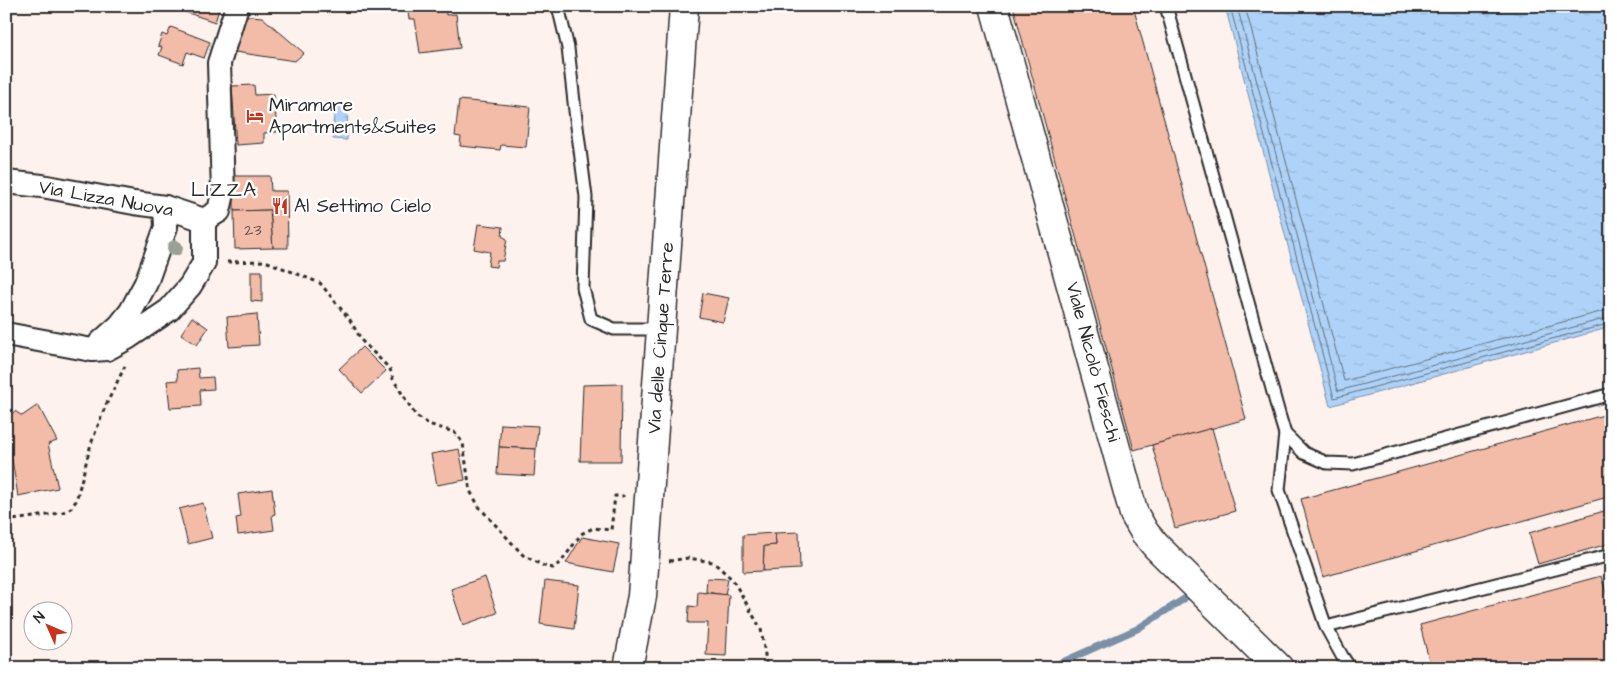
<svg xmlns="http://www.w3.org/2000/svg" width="1617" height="674" viewBox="0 0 1617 674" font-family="'Architects Daughter',sans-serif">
<defs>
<pattern id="water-ripples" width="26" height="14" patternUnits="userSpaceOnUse" patternTransform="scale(1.25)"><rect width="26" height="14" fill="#afd3f8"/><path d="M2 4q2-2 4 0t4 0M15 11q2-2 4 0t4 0" fill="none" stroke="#97b5d5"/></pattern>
</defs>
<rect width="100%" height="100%" fill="#fdf2ee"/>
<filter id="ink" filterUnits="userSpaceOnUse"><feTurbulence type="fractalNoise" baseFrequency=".02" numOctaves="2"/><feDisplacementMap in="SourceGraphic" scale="10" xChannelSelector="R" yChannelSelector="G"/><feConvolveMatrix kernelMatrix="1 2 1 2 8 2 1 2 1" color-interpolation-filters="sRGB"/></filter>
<g filter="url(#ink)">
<g fill="url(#water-ripples)" stroke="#7a90a6">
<path d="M1225,6H1611V327L1330,406Z"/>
<path d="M334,103L348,104L347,140L333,139Z"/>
</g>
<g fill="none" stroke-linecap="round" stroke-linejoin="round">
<g stroke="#606e7d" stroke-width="1">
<path d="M1230,6L1334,398L1611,323"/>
<path d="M1237,6L1338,391L1611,317"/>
<path d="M1245,6L1344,381L1611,309"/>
</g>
<path stroke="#7a90a6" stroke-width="7" d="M1049,668L1137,629L1184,599"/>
</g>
<g fill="#f3bca8" stroke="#2b2b2b">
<path d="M177,6H220L215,22L176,9Z"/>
<path d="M407,6H445L446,15L456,14L460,48L420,53L415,19H409Z"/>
<path d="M1013,6H1133L1246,419L1134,450Z"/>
<path d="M240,15L262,17L304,53L295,61L235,52Z"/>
<path d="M171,27L210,42L204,58L187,52L183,64L159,55L162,47L158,46L162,34L167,36Z"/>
<path d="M254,85L255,95L274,94L277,132L264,133V143L236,145L232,86Z"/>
<path d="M459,100L530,107L526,147L501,145L500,150L460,146L461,137L455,136Z"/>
<path d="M234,176H270L271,191H287L288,248H273L270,210L234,211Z"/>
<path d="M270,210L273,248L235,249L234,211Z"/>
<path d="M478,224L503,227L502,236L507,239L503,261H497L496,267L488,266L490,252L474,249Z"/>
<path d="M251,271H262V302L251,301Z"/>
<path d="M703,293L729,298L723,322L699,317Z"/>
<path d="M257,314L259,345L229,347L227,317Z"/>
<path d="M192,317L208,328L197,345L181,334Z"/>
<path d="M362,347L386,371L362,393L339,369Z"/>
<path d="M198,368L199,378L213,377L214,389L200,390L201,406L170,408L167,381L178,380L177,370Z"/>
<path d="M622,384L621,461H580L583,385Z"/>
<path d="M38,405L57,441L48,444L58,488L18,496L11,454L6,449V420L15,411L22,416Z"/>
<path d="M1611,413V496L1323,577L1301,499Z"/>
<path d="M501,424L538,426L536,449L499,447Z"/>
<path d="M1212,428L1235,511L1175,528L1152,445Z"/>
<path d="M499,447L536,449L534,476L497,474Z"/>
<path d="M459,449L465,480L437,485L431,454Z"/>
<path d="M272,489L275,514L272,515L274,530L238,535L236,518L241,517L238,494Z"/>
<path d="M203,503L212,538L188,544L179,509Z"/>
<path d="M1611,509V543L1538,564L1529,533Z"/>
<path d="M799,532L800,569L763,571L764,546L776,545L775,533Z"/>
<path d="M775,533L776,545L764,546L763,571L743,572V535Z"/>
<path d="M582,537L619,544L613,572L566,563Z"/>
<path d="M1601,576L1611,609V668H1431L1420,625Z"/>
<path d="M485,577L497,613L463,625L451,589Z"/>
<path d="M707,578L728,579L725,595L706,592Z"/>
<path d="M545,581L579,585L574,629L540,624Z"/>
<path d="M698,592L729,595L726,656L706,655L708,623H688L689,606L697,607Z"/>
<path d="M596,664V668L577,667Z"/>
</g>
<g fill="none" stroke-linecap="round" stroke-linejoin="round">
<g stroke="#2b2b2b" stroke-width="15">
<g id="lane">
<path d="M558,6L568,48L575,111L586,197L583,288L591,319L614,329H662"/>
<path d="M1166,6L1279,414L1285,434L1304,453L1327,463L1353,464L1611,394"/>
<path d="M1285,434L1279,490L1326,627L1342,656L1350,668"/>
<path d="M1326,627L1611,555"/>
</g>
</g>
<g stroke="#2b2b2b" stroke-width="26">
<g id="street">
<path d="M6,182L42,186L134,203L165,207L204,220"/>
<path d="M204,220L219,211L223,193L219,63L237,6"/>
<path d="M6,334L92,350L107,349L129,337L169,310L190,286L204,263V220"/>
<path d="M100,343L119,326L131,311L146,283L166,227L165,207"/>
</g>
</g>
<g stroke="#2b2b2b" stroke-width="31">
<g id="secondary">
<path d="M994,6L1134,514L1145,533L1156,546L1279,668"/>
<path d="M628,668L642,596L684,6"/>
</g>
</g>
<g stroke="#2b2b2b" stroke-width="3" stroke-dasharray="4 4" stroke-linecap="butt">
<path d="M227,262L265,261L320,283L350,320L362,341L390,369L393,379L416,416L428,424L454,432L463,443L470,491L480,508L523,555L544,566L553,568L562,561L581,534L593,528L611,530L615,496H623V497"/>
<path d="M6,521L61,513L71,508L76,501L91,444L105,407L125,366"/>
<path d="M669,561L688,558L713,562L733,580L761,629L767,668"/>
</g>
<use href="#lane" stroke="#fff" stroke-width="11"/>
<use href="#street" stroke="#fff" stroke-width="22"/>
<use href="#secondary" stroke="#fff" stroke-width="28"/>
</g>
<circle fill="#9ba096" cx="175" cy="248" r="8"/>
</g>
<defs>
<g id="hotel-bare" transform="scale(1.35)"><path d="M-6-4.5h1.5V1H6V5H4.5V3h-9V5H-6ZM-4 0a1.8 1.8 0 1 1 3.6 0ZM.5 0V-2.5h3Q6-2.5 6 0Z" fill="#c8321e" stroke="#fff" stroke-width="2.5" paint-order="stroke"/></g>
<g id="restaurant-bare" transform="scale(1.35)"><path d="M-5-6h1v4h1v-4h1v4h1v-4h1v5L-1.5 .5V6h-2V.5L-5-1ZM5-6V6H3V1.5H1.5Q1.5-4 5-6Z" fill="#c8321e" stroke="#fff" stroke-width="2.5" paint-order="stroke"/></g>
</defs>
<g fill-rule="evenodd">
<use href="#hotel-bare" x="255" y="116"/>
<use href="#restaurant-bare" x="280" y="206"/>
</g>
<g text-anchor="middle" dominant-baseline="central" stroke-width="5" stroke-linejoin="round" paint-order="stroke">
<g font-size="16" fill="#5d4f4a">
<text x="253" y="230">23</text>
</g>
<g font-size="19" fill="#2b2b2b" stroke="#fff" text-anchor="start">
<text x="269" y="105">Miramare<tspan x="269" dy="22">Apartments&amp;Suites</tspan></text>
<text x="294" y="206">Al Settimo Cielo</text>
</g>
<g font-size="19" fill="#2b2b2b" stroke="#fff">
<text transform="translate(106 199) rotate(10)">Via Lizza Nuova</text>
<text transform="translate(661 338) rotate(-86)">Via delle Cinque Terre</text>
<text transform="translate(1093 362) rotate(75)">Viale Nicolò Fieschi</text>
</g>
<g font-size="20" letter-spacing="1" fill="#2b2b2b" stroke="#fff">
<text x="224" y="190">LIZZA</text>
</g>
</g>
<rect width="1617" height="674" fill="none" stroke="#fff" stroke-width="25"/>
<rect x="12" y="12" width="1592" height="649" fill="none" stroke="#2b2b2b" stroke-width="2" filter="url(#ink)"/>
<g transform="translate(48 626) rotate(315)"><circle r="24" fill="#ffffff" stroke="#aaaaaa"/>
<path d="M0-4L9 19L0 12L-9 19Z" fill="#c8321e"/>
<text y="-8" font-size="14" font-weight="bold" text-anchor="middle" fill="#2b2b2b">N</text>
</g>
</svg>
